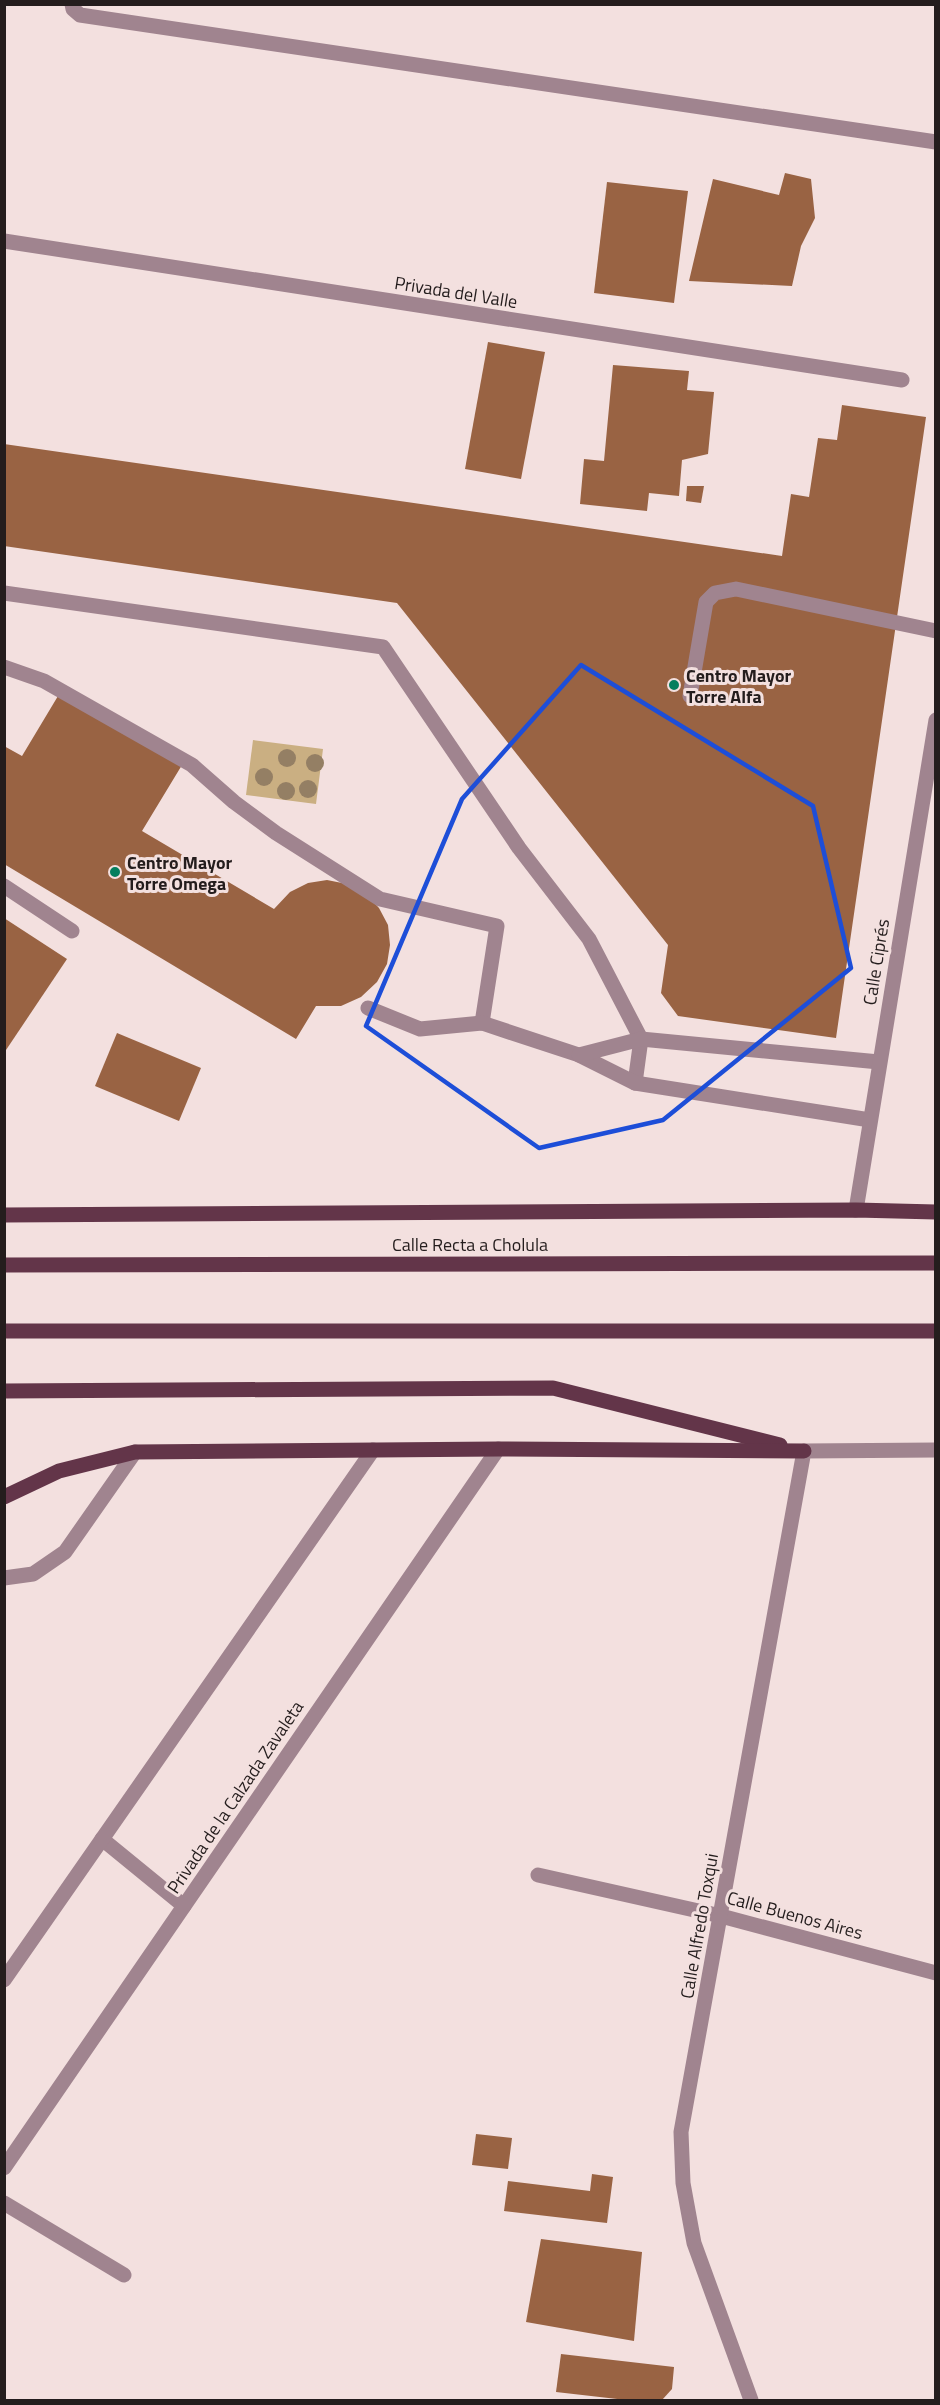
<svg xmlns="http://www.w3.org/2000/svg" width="940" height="2405" viewBox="0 0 940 2405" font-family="'Titillium Web',sans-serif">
<rect width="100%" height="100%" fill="#f3e0df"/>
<path fill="#caaf82" d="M253,740L323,749L316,804L246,795Z"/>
<g fill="#996343">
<path d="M785,173L811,179L815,218L801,246L792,286L689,281L713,179L779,195Z"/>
<path d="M607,182L688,191L674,303L594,293Z"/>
<path d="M488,342L545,352L521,479L465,469Z"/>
<path d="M613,365L689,371L687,390L714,392L708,454L682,460L679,496L649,493L647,511L580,504L584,459L604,461Z"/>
<path d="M842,405L926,417L836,1038L678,1016L661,993L668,945L397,603L4,546V444L782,556L791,494L809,497L818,438L837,440Z"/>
<path d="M687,486H704L701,503L686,501Z"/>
<path d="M61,691L182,765L142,831L274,909L290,892L308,883L327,880L347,884L365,893L379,908L388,925L390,945L387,964L377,982L361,997L341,1006H316L296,1039L4,864V746L22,756Z"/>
<path d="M4,918L67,959L4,1053Z"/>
<path d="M117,1033L201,1068L179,1121L95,1086Z"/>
<path d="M476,2134L512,2138L508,2169L472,2165Z"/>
<path d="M592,2174L613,2177L607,2223L504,2211L508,2181L590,2191Z"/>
<path d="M541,2239L642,2252L634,2341L526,2322Z"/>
<path d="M561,2354L674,2367L672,2389L662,2400H626L556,2392Z"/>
</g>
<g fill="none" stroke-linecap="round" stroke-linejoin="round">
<g stroke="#a0848f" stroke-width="15">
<path d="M72,4L73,9L80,15L936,142"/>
<path d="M4,241L902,380"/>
<path d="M4,593L383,647L519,848L589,939L641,1039L635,1083"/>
<path d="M4,667L44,681L192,765L234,802L276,833L380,899L497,926L482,1023"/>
<path d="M690,696L706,602L715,593L736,589L936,631"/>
<path d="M4,886L72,931"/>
<path d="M368,1008L420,1029L482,1023L579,1055L635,1083L870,1120"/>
<path d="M579,1055L641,1039L879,1062"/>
<path d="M856,1210L936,720"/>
<path d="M4,1578L33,1574L65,1552L135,1452"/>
<path d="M102,1839L184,1906"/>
<path d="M538,1875L721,1916L936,1973"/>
<path d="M4,1980L373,1450"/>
<path d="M4,2168L498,1449"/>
<path d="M4,2203L124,2275"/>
<path d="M751,2400L694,2243L683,2183L681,2132L804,1451L936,1450"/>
</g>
<g stroke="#633549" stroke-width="15">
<path d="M4,1215L856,1210L936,1212"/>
<path d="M4,1265L936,1263"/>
<path d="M4,1331H936"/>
<path d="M4,1391L553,1388L780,1445"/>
<path d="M4,1497L59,1471L135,1452L498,1449L804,1451"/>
</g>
</g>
<g fill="#947f64">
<circle cx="287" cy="758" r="9"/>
<circle cx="315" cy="763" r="9"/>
<circle cx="264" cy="777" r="9"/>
<circle cx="308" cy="789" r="9"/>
<circle cx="286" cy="791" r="9"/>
</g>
<path fill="none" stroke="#1d4ed8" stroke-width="4.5" stroke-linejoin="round" d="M581,665L813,806L851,968L663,1120L539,1148L366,1026L462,799Z"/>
<g fill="#037f5e" stroke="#f3e0df" stroke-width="2">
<circle cx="674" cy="685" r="6"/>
<circle cx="115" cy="872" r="6"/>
</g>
<g text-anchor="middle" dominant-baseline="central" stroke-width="6" stroke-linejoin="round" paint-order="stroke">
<g font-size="18" fill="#241d1d" stroke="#f3e0df">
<text transform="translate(456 292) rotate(9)">Privada del Valle</text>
<text transform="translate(876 962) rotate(-81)">Calle Ciprés</text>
<text x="470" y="1244">Calle Recta a Cholula</text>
<text transform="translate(235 1797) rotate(-56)">Privada de la Calzada Zavaleta</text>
<text transform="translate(795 1915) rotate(15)">Calle Buenos Aires</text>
<text transform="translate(699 1926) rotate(-80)">Calle Alfredo Toxqui</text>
</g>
<g font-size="18" font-weight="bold" fill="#241d1d" stroke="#f3e0df" text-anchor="start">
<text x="686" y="675">Centro Mayor<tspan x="686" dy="21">Torre Alfa</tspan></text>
<text x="127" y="862">Centro Mayor<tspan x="127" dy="21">Torre Omega</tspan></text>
</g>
</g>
<rect width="940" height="2405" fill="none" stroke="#241d1d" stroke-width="12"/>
</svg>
